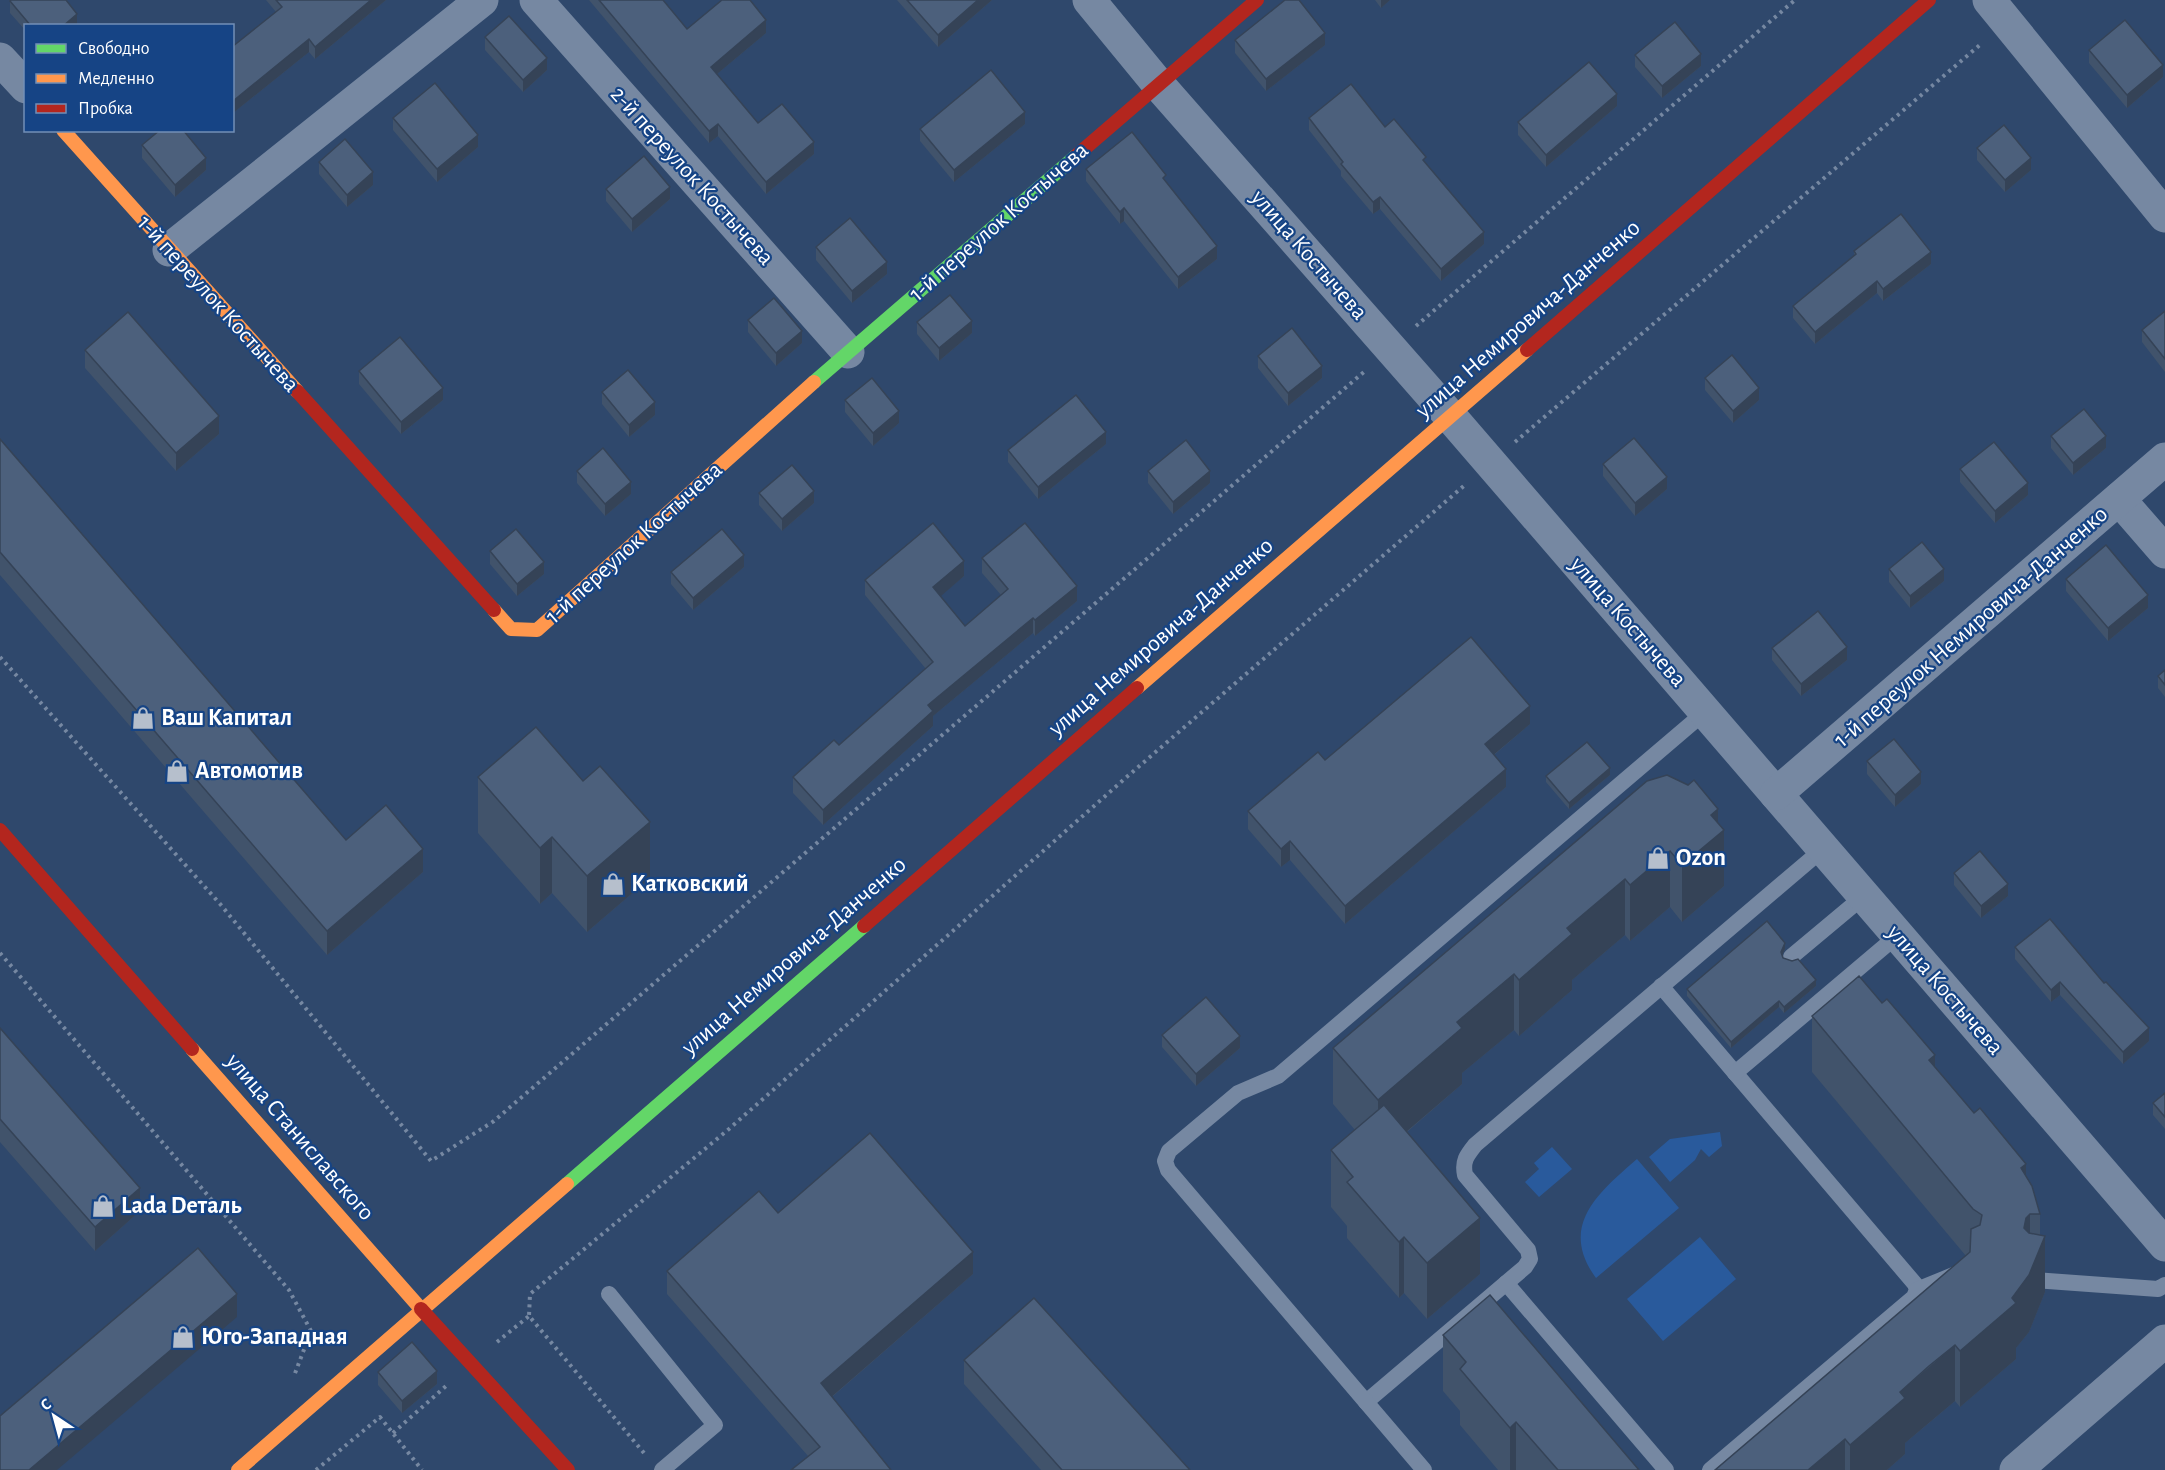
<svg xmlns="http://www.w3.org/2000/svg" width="2165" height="1470" viewBox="0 0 2165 1470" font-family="'Alegreya Sans',sans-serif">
<rect width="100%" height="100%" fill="#2f486c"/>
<g fill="#295a9c">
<path d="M1720,1132L1722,1146L1709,1157L1701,1149L1695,1160L1670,1182L1649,1157L1670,1139Z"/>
<path d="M1552,1147L1572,1169L1539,1197L1525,1182L1539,1169L1534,1163Z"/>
<path d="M1637,1159L1679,1208L1596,1278C1558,1226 1598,1193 1637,1159Z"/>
<path d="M1700,1237L1736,1279L1663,1341L1627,1299Z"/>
</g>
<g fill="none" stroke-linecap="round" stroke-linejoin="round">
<g stroke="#7688a2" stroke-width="4" stroke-dasharray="3 4.5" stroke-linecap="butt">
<path d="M1416,326L1795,0"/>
<path d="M1515,442L1981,44"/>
<path d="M0,657L221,905L431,1161L494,1121L1365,371"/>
<path d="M0,953L289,1290L311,1331L294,1376"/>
<path d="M497,1342L529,1316"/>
<path d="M393,1433L446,1386"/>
<path d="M644,1453L529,1316L530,1294L729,1129L1129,775L1466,484"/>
<path d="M316,1470L380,1417L422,1470"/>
</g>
<g stroke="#7688a2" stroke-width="16">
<path d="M1791,957L1864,896"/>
<path d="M1661,986L1915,1284L1917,1290L1914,1297L1710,1470"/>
<path d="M1735,1073L1898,935"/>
<path d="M2034,1280L2158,1289L2165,1285"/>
<path d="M1506,1283L1666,1470"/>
<path d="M1917,1290L1956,1274"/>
<path d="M609,1294L715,1425L662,1470"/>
<path d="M1366,1402L1525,1267L1530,1259L1528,1250L1465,1175C1462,1161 1467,1155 1475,1145L1823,849"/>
<path d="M1424,1470L1168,1170L1165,1161L1169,1151L1238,1093L1278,1076L1705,712"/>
</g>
<g stroke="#7688a2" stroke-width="33">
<path d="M536,0L848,352"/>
<path d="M1089,0L1158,84L1450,416L2165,1245"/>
<path d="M1989,0L2165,216"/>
<path d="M0,59L26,87"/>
<path d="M169,250L482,0"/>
<path d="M2119,499L2165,552"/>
<path d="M1776,794L2165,459"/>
<path d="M2016,1470L2165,1341"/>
</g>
<g stroke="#63d668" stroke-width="14">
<path d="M814,382L1076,156"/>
<path d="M567,1184L864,926"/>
</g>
<g stroke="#ff974d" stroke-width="14">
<path d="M63,130L297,391"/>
<path d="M494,610L511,629L537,630L814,382"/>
<path d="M1137,688L1527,350"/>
<path d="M192,1049L421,1309"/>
<path d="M238,1470L567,1184"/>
</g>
<g stroke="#b3261e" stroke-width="14">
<path d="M1076,156L1257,0"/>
<path d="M1527,350L1929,0"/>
<path d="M297,391L494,610"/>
<path d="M0,830L192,1049"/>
<path d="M864,926L1137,688"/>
<path d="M421,1309L568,1470"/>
</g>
</g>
<g fill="#41536b">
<path d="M266,0H386L315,59L309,52L233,113L232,112V47L276,12Z"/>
<path d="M589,0H663L687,29L766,33L717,74L758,123L814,154L766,194L718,136L709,143Z"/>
<path d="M897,0H992L938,47Z"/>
<path d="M1375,0H1390L1381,8Z"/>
<path d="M10,1L77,26H26V31L10,13Z"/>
<path d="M485,37L547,70L523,92L485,50Z"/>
<path d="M1235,40L1325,45L1266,91L1235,53Z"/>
<path d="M2089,50L2163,77L2127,108L2089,63Z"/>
<path d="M1635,55L1701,66L1662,98L1635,67Z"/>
<path d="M1617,106L1546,167L1518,135V122Z"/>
<path d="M393,118L478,147L437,182L393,130Z"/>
<path d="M1309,118L1385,127L1426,163L1484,244L1441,281L1380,209L1373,214L1341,176V171L1309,130Z"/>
<path d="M1025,124L954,182L920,141V129Z"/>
<path d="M142,145L206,170L175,197L142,158Z"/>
<path d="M1977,148L2031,170L2005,192L1977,160Z"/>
<path d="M319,162L373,185L347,207L319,174Z"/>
<path d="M1086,169L1166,182L1217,259L1178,289L1124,221L1120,224L1086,181Z"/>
<path d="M606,189L670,199L632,232L606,201Z"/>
<path d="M816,247L887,274L852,303L816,260Z"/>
<path d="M1854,251L1931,264L1883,301L1877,293L1815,344L1793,318V306L1854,256Z"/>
<path d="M2165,311V372L2142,342V330Z"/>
<path d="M748,320L802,343L776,366L748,332Z"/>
<path d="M917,322L972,333L939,361L917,334Z"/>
<path d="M85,350L219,434L176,471L85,368Z"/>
<path d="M1258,356L1322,378L1288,406L1258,368Z"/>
<path d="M359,371L443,400L401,434L359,384Z"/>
<path d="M1705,378L1759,400L1733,423L1705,390Z"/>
<path d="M602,392L655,415L629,437L602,404Z"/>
<path d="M845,400L899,423L873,446L845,412Z"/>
<path d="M2051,436L2106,448L2073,475L2051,448Z"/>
<path d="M0,439L346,840L423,872L327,955L0,575Z"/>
<path d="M1106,444L1038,499L1008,462V450Z"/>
<path d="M1603,464L1667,489L1635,516L1603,476Z"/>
<path d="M1960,469L2028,495L1995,523L1960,482Z"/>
<path d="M577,471L631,494L605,516L577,483Z"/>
<path d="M1148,471L1210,483L1173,514L1148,483Z"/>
<path d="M759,493L814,503L782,531L759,505Z"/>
<path d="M490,551L544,574L517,596L490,564Z"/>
<path d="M982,558L1077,601L1035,636L1033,633L933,716V726L823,825L793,793V777L839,745L926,669L865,595V580L964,576L940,596L965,626L1001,595L982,573Z"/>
<path d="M744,567L693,610L671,584V572Z"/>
<path d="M1889,569L1944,581L1910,608L1889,582Z"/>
<path d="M2066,579L2148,608L2108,641L2066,591Z"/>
<path d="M1772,648L1847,660L1801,696L1772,660Z"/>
<path d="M2165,670V697L2158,688V676Z"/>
<path d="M1530,724L1494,755L1506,787L1345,924L1290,860L1281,867L1248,829V811L1325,760Z"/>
<path d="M1867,761L1921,784L1895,807L1867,774Z"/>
<path d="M1610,775L1569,809L1546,782V776Z"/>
<path d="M478,777L650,878L587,932L552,893L540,904L478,833Z"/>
<path d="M1718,823L1724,886L1682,922L1670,907L1630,941L1625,935L1572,980V990L1519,1036L1514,1030L1462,1073V1084L1407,1132L1480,1274L1427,1319L1404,1293L1399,1298L1347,1238V1226L1331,1207V1150L1355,1130L1333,1104V1048Z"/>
<path d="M1954,873L2008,896L1981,918L1954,885Z"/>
<path d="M2015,947L2149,1041L2123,1064L2060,995L2051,1002L2015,959Z"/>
<path d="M1785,949L1782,955L1783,958L1816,986L1784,1013L1779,1007L1731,1048L1687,996V989Z"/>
<path d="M1812,1016L1935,1066L2026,1177L2040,1214V1235L2045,1292L2029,1332L2016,1348V1359L1960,1407L1955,1401L1929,1423L1905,1443V1454L1887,1470H1715L1966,1256L1812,1072Z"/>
<path d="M0,1028L140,1211L95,1251L0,1142Z"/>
<path d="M1162,1035L1240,1048L1196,1086L1162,1047Z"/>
<path d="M2165,1093V1129L2153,1115V1103Z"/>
<path d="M778,1213L973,1274L832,1397L891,1470L808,1456L667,1294V1271Z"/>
<path d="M1443,1335L1639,1470H1498L1460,1425V1411L1443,1391Z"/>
<path d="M964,1360L1190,1470H1041L964,1384Z"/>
<path d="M378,1372L437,1384L402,1413L378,1385Z"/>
</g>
<g fill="#354357">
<path d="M371,0H386L315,59V47Z"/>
<path d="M978,0H992L938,47V35Z"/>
<path d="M1381,0H1390L1381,8Z"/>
<path d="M77,14V26H63Z"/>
<path d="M766,20V33L711,79V67Z"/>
<path d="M1325,33V45L1266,91V79Z"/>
<path d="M309,39V52L233,113V101Z"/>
<path d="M1701,54V66L1662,98V86Z"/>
<path d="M547,58V70L523,92V80Z"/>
<path d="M2163,65V77L2127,108V95Z"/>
<path d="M1617,94V106L1546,167V155Z"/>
<path d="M1025,112V124L954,182V170Z"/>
<path d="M718,124V136L709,143V131Z"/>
<path d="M478,135V147L437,182V169Z"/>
<path d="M814,142V154L766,194V182Z"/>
<path d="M206,158V170L175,197V185Z"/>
<path d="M2031,158V170L2005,192V180Z"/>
<path d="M373,172V185L347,207V195Z"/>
<path d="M670,187V199L632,232V219Z"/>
<path d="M1380,197V209L1373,214V202Z"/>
<path d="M1124,208V221L1120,224V212Z"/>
<path d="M1484,232V244L1441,281V269Z"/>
<path d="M1217,246V259L1178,289V277Z"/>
<path d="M1931,252V264L1883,301V289Z"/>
<path d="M887,262V274L852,303V291Z"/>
<path d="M1877,281V293L1815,344V332Z"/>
<path d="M972,321V333L939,361V348Z"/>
<path d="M802,331V343L776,366V353Z"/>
<path d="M1322,366V378L1288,406V393Z"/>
<path d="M443,388V400L401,434V422Z"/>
<path d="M1759,388V400L1733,423V411Z"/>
<path d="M655,402V415L629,437V425Z"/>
<path d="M899,411V423L873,446V433Z"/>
<path d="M219,416V434L176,471V453Z"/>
<path d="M1106,432V444L1038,499V487Z"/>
<path d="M2106,436V448L2073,475V463Z"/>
<path d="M1210,471V483L1173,514V502Z"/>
<path d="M1667,477V489L1635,516V503Z"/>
<path d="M631,482V494L605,516V504Z"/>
<path d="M2028,483V495L1995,523V511Z"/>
<path d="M814,491V503L782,531V519Z"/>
<path d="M744,555V567L693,610V598Z"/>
<path d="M964,561V576L933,603V587Z"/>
<path d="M544,562V574L517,596V584Z"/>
<path d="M1944,569V581L1910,608V596Z"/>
<path d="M1077,586V601L1035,636V620Z"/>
<path d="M2148,595V608L2108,641V628Z"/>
<path d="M1033,618V633L933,716V726L823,825V810L928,705Z"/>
<path d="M1847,647V660L1801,696V684Z"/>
<path d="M1530,706V724L1485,762V744Z"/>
<path d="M1610,768V775L1569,809V803Z"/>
<path d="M1506,769V787L1345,924V906Z"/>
<path d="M1921,772V784L1895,807V795Z"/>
<path d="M1718,809V834L1724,830V886L1682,922V865L1711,815Z"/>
<path d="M650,822V878L587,932V876Z"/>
<path d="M552,837V893L540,904V848Z"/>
<path d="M1290,841V860L1281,867V849Z"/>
<path d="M423,849V872L327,955V931Z"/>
<path d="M1670,851V907L1630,941V885Z"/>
<path d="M1625,879V935L1572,980V990L1519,1036V980L1567,928Z"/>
<path d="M2008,884V896L1981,918V906Z"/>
<path d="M1785,943V949L1781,958V952Z"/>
<path d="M1514,974V1030L1462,1073V1084L1378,1156V1100L1457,1022Z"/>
<path d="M1816,980V986L1784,1013V1007Z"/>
<path d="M2060,982V995L2051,1002V990Z"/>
<path d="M1779,1001V1007L1731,1048V1042Z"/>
<path d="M2149,1028V1041L2123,1064V1052Z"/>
<path d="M1240,1036V1048L1196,1086V1074Z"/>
<path d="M1935,1055V1111L1929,1060Z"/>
<path d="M2026,1164V1217L2030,1214V1270L2045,1236V1292L2029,1332L2016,1348V1359L1960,1407V1351L2012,1298L2024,1228L2021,1168Z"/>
<path d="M140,1188V1211L95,1251V1227Z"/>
<path d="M1480,1218V1274L1427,1319V1263Z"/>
<path d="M1404,1237V1293L1399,1298V1242Z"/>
<path d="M973,1252V1274L821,1406V1383Z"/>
<path d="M237,1294V1317L57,1470H29Z"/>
<path d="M1955,1345V1401L1905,1443V1454L1887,1470H1850V1445L1900,1392Z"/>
<path d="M437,1371V1384L402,1413V1401Z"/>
<path d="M1516,1422V1470H1510V1428Z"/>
<path d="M1845,1439V1470H1808Z"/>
</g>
<g fill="#4c607c" stroke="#354357" stroke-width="1.5">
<path d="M11,0H66L77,14L63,26H31L10,1Z"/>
<path d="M276,0H371L315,47L309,39L233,101L232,100V47L282,7Z"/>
<path d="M599,0H663L687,29L722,0H750L766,20L711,67L758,123L782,104L814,142L766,182L718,124L709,131Z"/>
<path d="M907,0H978L938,35Z"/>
<path d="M1285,0H1299L1325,33L1266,79L1235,40Z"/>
<path d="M509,16L547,58L523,80L485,37Z"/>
<path d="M2125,20L2163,65L2127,95L2089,50Z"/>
<path d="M1675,22L1701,54L1662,86L1635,55Z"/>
<path d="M1589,62L1617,94L1546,155L1518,122Z"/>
<path d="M991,70L1025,112L954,170L920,129Z"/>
<path d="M435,83L478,135L437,169L393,118Z"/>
<path d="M1351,84L1385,127L1394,119L1426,157L1423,160L1484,232L1441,269L1380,197L1373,202L1341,164L1343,162L1309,118Z"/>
<path d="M2004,125L2031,158L2005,180L1977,148Z"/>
<path d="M160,130H183L206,158L175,185L142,145Z"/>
<path d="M1132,132L1166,175L1163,178L1217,246L1178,277L1124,208L1120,212L1086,169Z"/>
<path d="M345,139L373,172L347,195L319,162Z"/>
<path d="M644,156L670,187L632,219L606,189Z"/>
<path d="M1901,214L1931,252L1883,289L1877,281L1815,332L1793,306L1856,254L1854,251Z"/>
<path d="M850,218L887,262L852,291L816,247Z"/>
<path d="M950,295L972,321L939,348L917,322Z"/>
<path d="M774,298L802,331L776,353L748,320Z"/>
<path d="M2165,311V359L2142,330Z"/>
<path d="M128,312L219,416L176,453L85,350Z"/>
<path d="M1292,328L1322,366L1288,393L1258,356Z"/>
<path d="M400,337L443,388L401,422L359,371Z"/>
<path d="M1732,355L1759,388L1733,411L1705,378Z"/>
<path d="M628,370L655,402L629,425L602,392Z"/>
<path d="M872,378L899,411L873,433L845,400Z"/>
<path d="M1076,395L1106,432L1038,487L1008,450Z"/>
<path d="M2084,409L2106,436L2073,463L2051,436Z"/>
<path d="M1634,438L1667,477L1635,503L1603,464Z"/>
<path d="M0,439L346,840L386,805L423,849L327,931L0,552Z"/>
<path d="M1186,440L1210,471L1173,502L1148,471Z"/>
<path d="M1994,442L2028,483L1995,511L1960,469Z"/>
<path d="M603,448L631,482L605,504L577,471Z"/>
<path d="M792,465L814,491L782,519L759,493Z"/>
<path d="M933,523L964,561L933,587L965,626L1008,589L982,558L1025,523L1077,586L1035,620L1033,618L928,705L933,711L823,810L793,777L834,740L839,745L933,662L865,580Z"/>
<path d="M516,529L544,562L517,584L490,551Z"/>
<path d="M722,529L744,555L693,598L671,572Z"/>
<path d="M1922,542L1944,569L1910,596L1889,569Z"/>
<path d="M2106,545L2148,595L2108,628L2066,579Z"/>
<path d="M1818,611L1847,647L1801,684L1772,648Z"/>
<path d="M1471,637L1530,706L1485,744L1506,769L1345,906L1290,841L1281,849L1248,811L1318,752L1325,760Z"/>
<path d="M2165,670V685L2158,676Z"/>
<path d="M536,727L583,781L600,766L650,822L587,876L552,837L540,848L478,777Z"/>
<path d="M1894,739L1921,772L1895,795L1867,761Z"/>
<path d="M1587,742L1610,768L1569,803L1546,776Z"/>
<path d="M1667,775L1688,785L1694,780L1718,809L1711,815L1724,830L1682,865L1670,851L1630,885L1625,879L1567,928L1572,934L1519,980L1514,974L1457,1022L1462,1028L1378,1100L1333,1048L1647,781Z"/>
<path d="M1980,851L2008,884L1981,906L1954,873Z"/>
<path d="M2050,919L2104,983L2106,982L2149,1028L2123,1052L2060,982L2051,990L2015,947Z"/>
<path d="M1767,921L1785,943L1781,952L1783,958L1792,961L1798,959L1816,980L1784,1007L1779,1001L1731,1042L1687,989Z"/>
<path d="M1859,976L1882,1003L1887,999L1935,1055L1929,1060L1974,1113L1980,1108L2026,1164L2021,1168L2032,1186L2040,1214H2030L2026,1218L2024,1228L2029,1233L2045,1236L2029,1275L2012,1298L2016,1303L1960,1351L1955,1345L1929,1366L1900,1392L1905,1398L1850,1445L1845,1439L1808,1470H1715L1970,1252L1971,1229L1980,1225L1982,1215L1973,1209L1812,1016Z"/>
<path d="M1206,997L1240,1036L1196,1074L1162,1035Z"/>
<path d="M0,1028L140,1188L95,1227L0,1119Z"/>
<path d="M2165,1093V1117L2153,1103Z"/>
<path d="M1384,1105L1480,1218L1427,1263L1404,1237L1399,1242L1347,1182L1353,1177L1331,1150Z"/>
<path d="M870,1133L973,1252L821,1383L891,1470H791L820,1447L667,1271L759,1191L778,1213Z"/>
<path d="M198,1248L237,1294L29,1470H0V1416Z"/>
<path d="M1490,1295L1639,1470H1558L1516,1422L1510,1428L1460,1369L1466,1362L1443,1335Z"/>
<path d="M1034,1298L1190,1470H1062L964,1360Z"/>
<path d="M412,1342L437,1371L402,1401L378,1372Z"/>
</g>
<defs>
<g id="shop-bare" transform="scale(1.8)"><path d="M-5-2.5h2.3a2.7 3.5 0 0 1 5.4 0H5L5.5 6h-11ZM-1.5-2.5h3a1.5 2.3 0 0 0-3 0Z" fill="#b6bfcc" stroke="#164485" stroke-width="2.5" paint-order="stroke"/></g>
</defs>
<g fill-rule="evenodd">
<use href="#shop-bare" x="143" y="718"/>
<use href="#shop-bare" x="177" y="771"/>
<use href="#shop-bare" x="1658" y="858"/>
<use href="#shop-bare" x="613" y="884"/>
<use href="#shop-bare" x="103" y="1206"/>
<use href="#shop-bare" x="183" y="1337"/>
</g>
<g text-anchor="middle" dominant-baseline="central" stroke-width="4.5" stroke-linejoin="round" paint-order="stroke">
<g font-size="24" fill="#fff" stroke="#164485">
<text transform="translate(692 176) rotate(48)">2-й переулок Костычева</text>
<text transform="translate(999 222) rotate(-41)">1-й переулок Костычева</text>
<text transform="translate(1309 255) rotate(49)">улица Костычева</text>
<text transform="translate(218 304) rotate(48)">1-й переулок Костычева</text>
<text transform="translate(1528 319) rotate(-41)">улица Немировича-Данченко</text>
<text transform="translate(634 543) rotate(-42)">1-й переулок Костычева</text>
<text transform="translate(1628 622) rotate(49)">улица Костычева</text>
<text transform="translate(1971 627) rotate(-41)">1-й переулок Немировича-Данченко</text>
<text transform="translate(1161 637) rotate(-41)">улица Немировича-Данченко</text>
<text transform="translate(794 956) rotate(-41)">улица Немировича-Данченко</text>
<text transform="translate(1945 990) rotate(49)">улица Костычева</text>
<text transform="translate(300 1137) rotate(49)">улица Станиславского</text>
</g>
<g font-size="24" font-weight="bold" fill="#fff" stroke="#164485" text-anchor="start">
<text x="161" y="718">Ваш Капитал</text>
<text x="195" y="771">Автомотив</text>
<text x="1676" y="858">Ozon</text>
<text x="631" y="884">Катковский</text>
<text x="121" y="1206">Lada Dеталь</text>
<text x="201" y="1337">Юго-Западная</text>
</g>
</g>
<rect x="24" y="24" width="210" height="108" fill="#164485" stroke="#738fb6" stroke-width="1.5"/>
<rect x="36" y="44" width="30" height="9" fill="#63d668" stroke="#738fb6" stroke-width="1.5"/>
<text x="78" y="54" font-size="18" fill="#ffffff">Свободно</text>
<rect x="36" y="74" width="30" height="9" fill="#ff974d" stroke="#738fb6" stroke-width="1.5"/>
<text x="78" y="84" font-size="18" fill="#ffffff">Медленно</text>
<rect x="36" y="104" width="30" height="9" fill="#b3261e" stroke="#738fb6" stroke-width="1.5"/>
<text x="78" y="114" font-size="18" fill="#ffffff">Пробка</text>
<g transform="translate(54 1416) rotate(324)" stroke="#164485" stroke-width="4.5" paint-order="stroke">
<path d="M0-4.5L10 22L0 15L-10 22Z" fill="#ffffff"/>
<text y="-9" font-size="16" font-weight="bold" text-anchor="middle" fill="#ffffff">С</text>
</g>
</svg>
